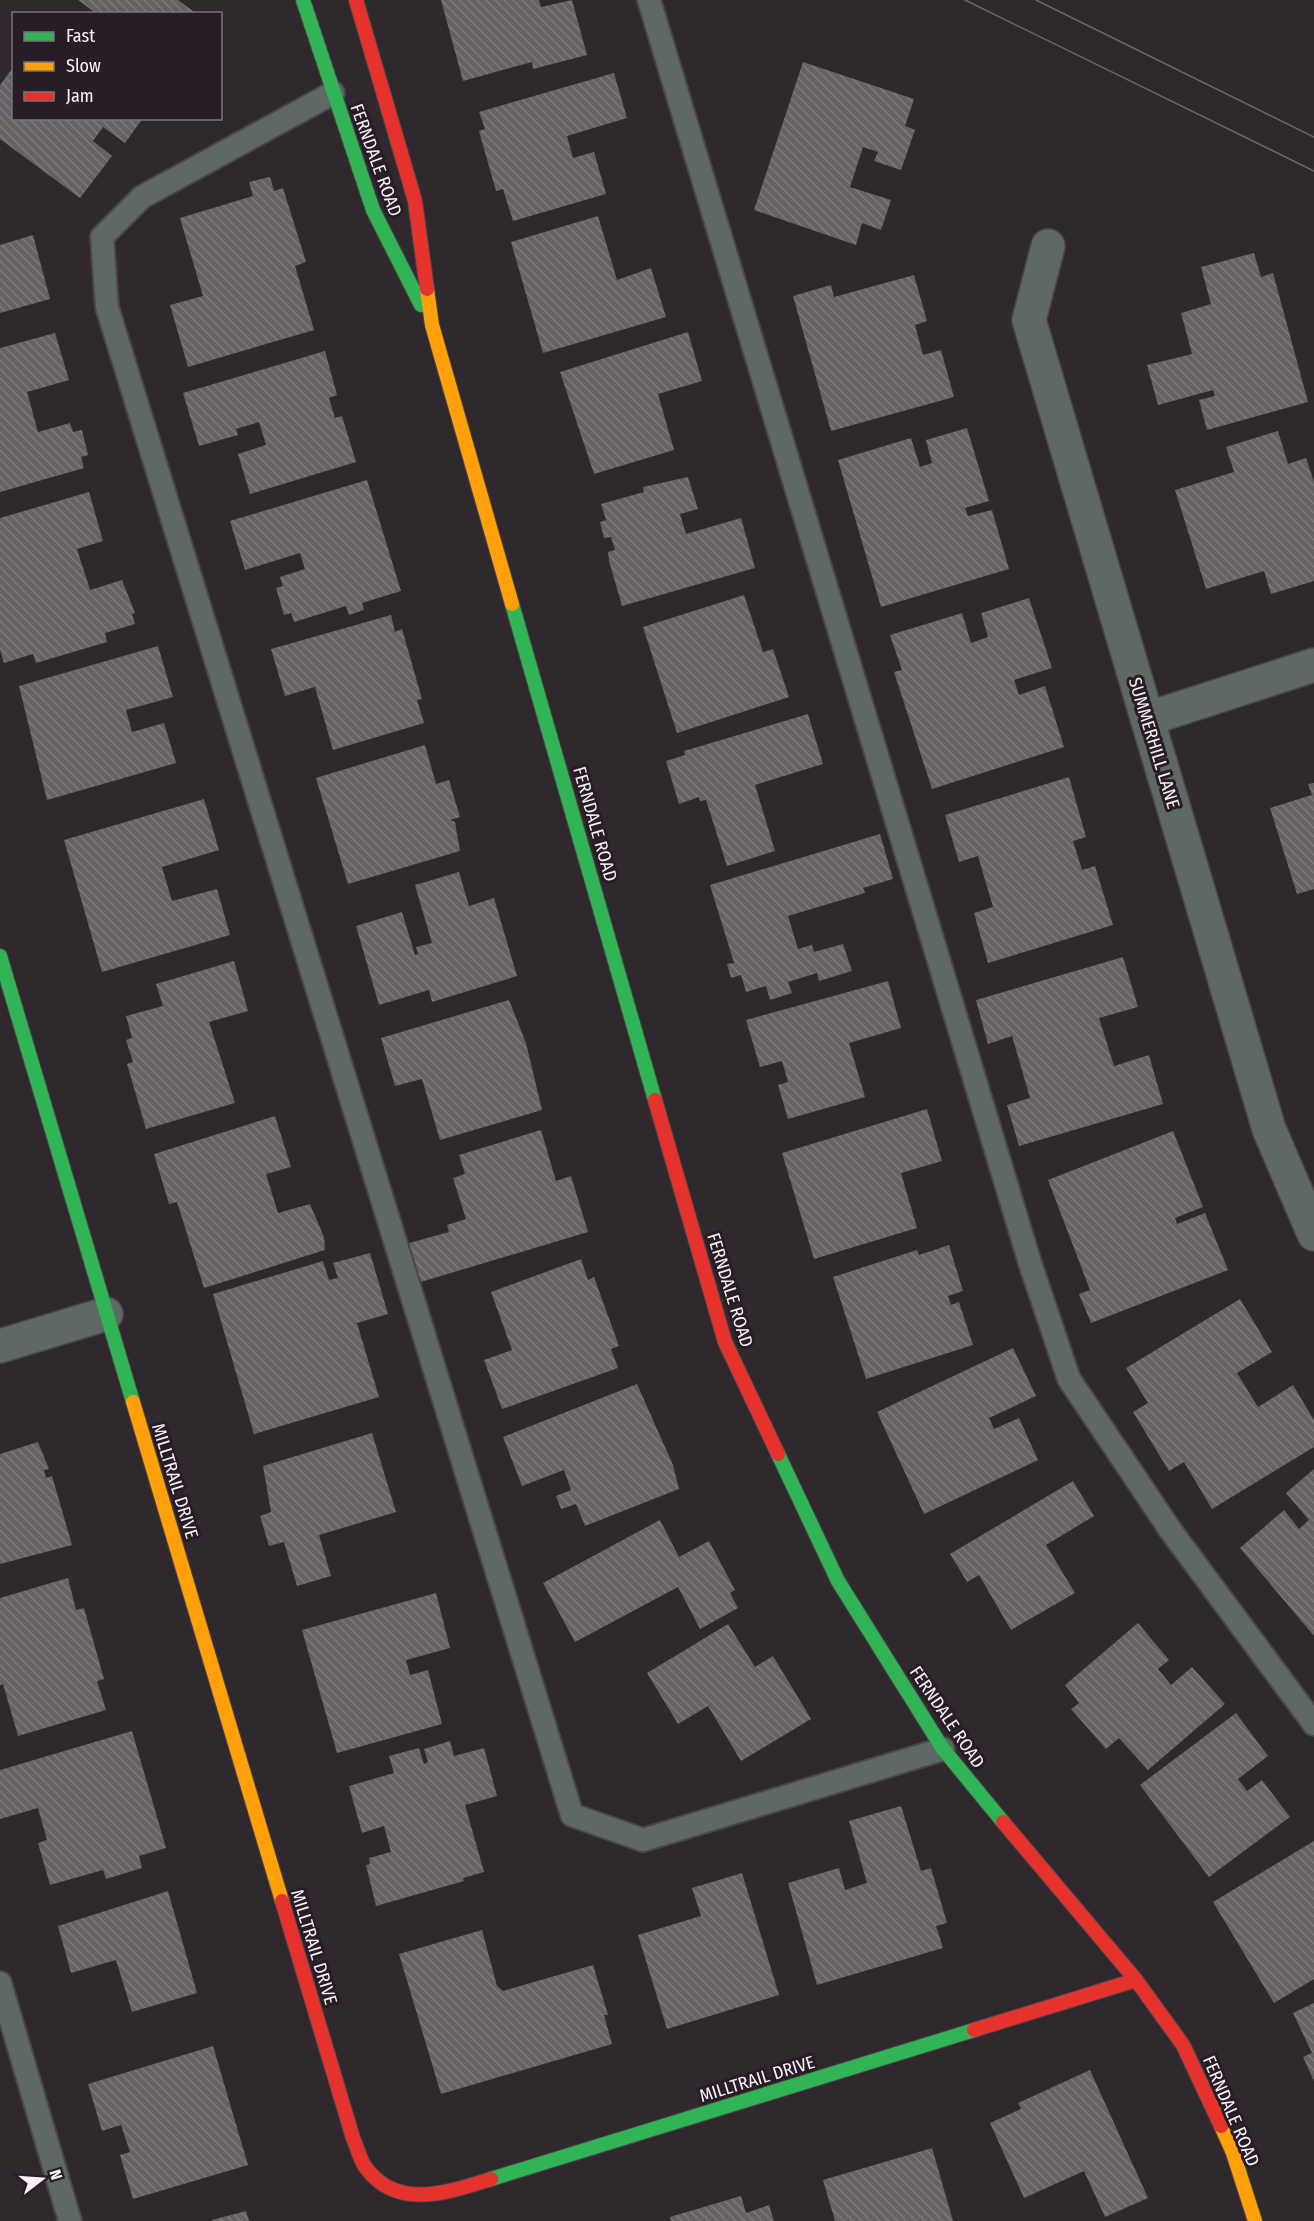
<svg xmlns="http://www.w3.org/2000/svg" width="1314" height="2221" font-family="'Fira Sans Condensed',sans-serif">
	<style>
		.building { fill: url(#building-back-hatch) }
		.lines { fill: none; stroke-linecap: round; stroke-linejoin: round }
		.lane-casing { stroke: #4a4649; stroke-width: 26 }
		.street-casing { stroke: #4a4649; stroke-width: 36 }
		.fast-casing { stroke: #4a4649; stroke-width: 16 }
		.slow-casing { stroke: #4a4649; stroke-width: 16 }
		.jam-casing { stroke: #4a4649; stroke-width: 16 }
		.lane { stroke: #5e6865; stroke-width: 22 }
		.street { stroke: #5e6865; stroke-width: 33 }
		.fast { stroke: #30b455; stroke-width: 14 }
		.slow { stroke: #ff9f0a; stroke-width: 14 }
		.jam { stroke: #e5322d; stroke-width: 14 }
		.tram { stroke: #656869; stroke-width: 1.5 }
		.labels { text-anchor: middle; stroke-width: 6; stroke-linejoin: round; paint-order: stroke }
		.street-label { font-size: 18px; fill: #f8f1f7; stroke: #281d25 }
	</style>
	<defs>
		<pattern id="building-back-hatch" width="6" height="6" patternUnits="userSpaceOnUse" patternTransform="scale(1.5)"><rect width="6" height="6" fill="#666165"/><path d="M-1 5l2 2M0 0l6 6M5-1l2 2" fill="none" stroke="#7d787c"/></pattern>
	</defs>
	<rect width="100%" height="100%" fill="#2f292e"/>
	<!-- building -->
	<g class="building">
		<path d="M 78,0 L 178,0 L 197,14 L 97,14 Z"/>
		<path d="M 441,0 L 539,0 L 541,7 L 572,0 L 587,55 L 533,69 L 532,62 L 463,81 Z"/>
		<path d="M 803,62 L 914,99 L 905,126 L 915,130 L 901,170 L 874,161 L 878,152 L 863,147 L 850,187 L 891,200 L 881,230 L 862,223 L 856,245 L 754,210 Z"/>
		<path d="M 14,66 L 14,118 L 143,118 L 125,143 L 103,127 L 93,141 L 112,156 L 80,198 L 0,139 L 0,85 Z"/>
		<path d="M 614,73 L 627,118 L 567,136 L 573,158 L 594,152 L 606,194 L 513,221 L 503,189 L 496,191 L 479,131 L 485,129 L 479,112 Z"/>
		<path d="M 270,177 L 274,191 L 283,188 L 306,262 L 295,266 L 314,330 L 188,367 L 170,305 L 203,296 L 180,218 L 253,196 L 249,182 Z"/>
		<path d="M 598,216 L 617,280 L 651,268 L 666,317 L 543,353 L 511,242 Z"/>
		<path d="M 33,235 L 50,299 L 0,313 L 0,245 Z"/>
		<path d="M 1254,253 L 1261,277 L 1273,273 L 1308,402 L 1207,430 L 1199,400 L 1215,396 L 1213,390 L 1158,405 L 1147,365 L 1192,354 L 1181,313 L 1211,304 L 1201,267 Z"/>
		<path d="M 914,275 L 927,321 L 915,325 L 923,355 L 941,350 L 954,397 L 831,431 L 793,296 L 831,285 L 834,297 Z"/>
		<path d="M 688,332 L 702,381 L 658,394 L 674,450 L 594,474 L 560,372 Z"/>
		<path d="M 55,333 L 69,380 L 27,392 L 38,432 L 70,423 L 73,432 L 82,430 L 88,455 L 81,457 L 84,468 L 0,492 L 0,348 Z"/>
		<path d="M 325,351 L 337,395 L 329,398 L 335,418 L 342,416 L 356,462 L 250,494 L 238,454 L 266,445 L 259,422 L 236,429 L 238,435 L 199,446 L 183,393 Z"/>
		<path d="M 967,428 L 989,501 L 965,508 L 968,516 L 992,510 L 1009,569 L 881,607 L 838,460 L 911,438 L 920,467 L 932,463 L 926,440 Z"/>
		<path d="M 1278,431 L 1288,464 L 1306,458 L 1314,482 L 1314,581 L 1271,594 L 1264,571 L 1206,589 L 1175,490 L 1234,472 L 1226,447 Z"/>
		<path d="M 688,477 L 698,509 L 680,514 L 686,534 L 741,518 L 755,568 L 622,606 L 609,561 L 608,552 L 615,550 L 611,537 L 604,538 L 600,522 L 606,520 L 601,504 L 644,492 L 643,487 Z"/>
		<path d="M 367,480 L 401,591 L 362,603 L 364,610 L 349,615 L 346,606 L 294,622 L 291,613 L 284,615 L 276,588 L 283,586 L 280,577 L 305,569 L 300,553 L 245,570 L 230,521 Z"/>
		<path d="M 89,492 L 103,541 L 77,549 L 90,590 L 122,580 L 135,613 L 132,614 L 135,624 L 105,633 L 107,642 L 36,663 L 33,654 L 4,663 L 0,650 L 0,518 Z"/>
		<path d="M 744,595 L 763,652 L 773,649 L 789,697 L 677,733 L 643,627 Z"/>
		<path d="M 1029,598 L 1052,668 L 1014,680 L 1019,695 L 1045,686 L 1064,747 L 932,789 L 894,672 L 902,670 L 890,635 L 962,613 L 971,643 L 988,637 L 981,613 Z"/>
		<path d="M 391,615 L 395,632 L 402,629 L 422,699 L 417,700 L 424,723 L 333,750 L 315,687 L 285,696 L 271,649 Z"/>
		<path d="M 158,646 L 173,697 L 126,710 L 132,732 L 164,723 L 176,763 L 47,800 L 19,686 Z"/>
		<path d="M 808,714 L 823,764 L 755,785 L 775,851 L 727,866 L 706,800 L 700,801 L 699,797 L 679,804 L 666,761 L 685,755 L 684,751 Z"/>
		<path d="M 425,745 L 436,784 L 449,780 L 460,817 L 450,820 L 455,822 L 460,851 L 348,884 L 316,778 Z"/>
		<path d="M 1069,777 L 1086,837 L 1073,841 L 1082,870 L 1095,866 L 1113,925 L 988,963 L 974,913 L 993,907 L 978,856 L 959,862 L 945,815 Z"/>
		<path d="M 1314,783 L 1314,889 L 1297,894 L 1270,808 L 1312,795 L 1308,784 Z"/>
		<path d="M 204,799 L 219,850 L 162,867 L 172,901 L 217,889 L 230,935 L 102,972 L 64,840 Z"/>
		<path d="M 880,834 L 893,879 L 863,888 L 865,893 L 788,916 L 798,949 L 812,945 L 814,952 L 843,944 L 852,971 L 819,981 L 817,973 L 788,982 L 792,993 L 770,1000 L 766,986 L 746,992 L 741,975 L 731,978 L 727,964 L 734,963 L 710,885 Z"/>
		<path d="M 459,872 L 469,906 L 494,898 L 517,976 L 432,1002 L 429,990 L 379,1005 L 356,926 L 402,912 L 415,955 L 418,954 L 416,947 L 432,943 L 415,885 Z"/>
		<path d="M 1123,957 L 1138,1007 L 1099,1018 L 1114,1066 L 1149,1055 L 1163,1104 L 1019,1146 L 1007,1105 L 1030,1098 L 1012,1036 L 988,1044 L 976,1000 Z"/>
		<path d="M 234,961 L 248,1011 L 209,1022 L 235,1103 L 146,1129 L 127,1064 L 133,1062 L 126,1040 L 132,1038 L 126,1016 L 163,1006 L 156,984 Z"/>
		<path d="M 888,981 L 901,1028 L 849,1043 L 865,1097 L 788,1119 L 778,1085 L 788,1082 L 782,1061 L 760,1067 L 746,1020 Z"/>
		<path d="M 509,1000 L 526,1043 L 542,1110 L 440,1140 L 422,1079 L 395,1086 L 381,1038 Z"/>
		<path d="M 927,1109 L 942,1161 L 901,1173 L 917,1228 L 814,1259 L 782,1153 Z"/>
		<path d="M 275,1116 L 291,1167 L 266,1174 L 278,1213 L 310,1204 L 324,1237 L 325,1250 L 204,1288 L 177,1202 L 169,1204 L 154,1154 Z"/>
		<path d="M 541,1130 L 556,1181 L 571,1176 L 588,1232 L 414,1284 L 402,1245 L 449,1232 L 447,1225 L 466,1219 L 453,1178 L 465,1174 L 459,1155 Z"/>
		<path d="M 1173,1131 L 1203,1207 L 1175,1218 L 1177,1224 L 1205,1213 L 1228,1270 L 1091,1323 L 1079,1294 L 1090,1290 L 1048,1180 Z"/>
		<path d="M 949,1245 L 963,1291 L 948,1296 L 951,1305 L 959,1302 L 973,1345 L 866,1379 L 833,1277 L 917,1250 L 919,1255 Z"/>
		<path d="M 370,1253 L 388,1314 L 357,1323 L 379,1397 L 254,1434 L 213,1294 L 323,1261 L 329,1280 L 338,1278 L 333,1263 Z"/>
		<path d="M 581,1259 L 588,1280 L 594,1277 L 619,1346 L 611,1349 L 618,1368 L 502,1409 L 484,1360 L 512,1350 L 491,1292 Z"/>
		<path d="M 1240,1299 L 1272,1352 L 1237,1373 L 1258,1407 L 1293,1385 L 1314,1420 L 1314,1447 L 1212,1509 L 1184,1462 L 1169,1471 L 1133,1412 L 1148,1403 L 1126,1368 Z"/>
		<path d="M 1013,1348 L 1036,1396 L 989,1418 L 994,1429 L 1019,1418 L 1038,1460 L 924,1514 L 877,1412 Z"/>
		<path d="M 637,1384 L 673,1465 L 679,1489 L 585,1526 L 576,1504 L 561,1509 L 556,1496 L 571,1490 L 564,1470 L 522,1486 L 503,1437 Z"/>
		<path d="M 372,1433 L 396,1512 L 319,1535 L 331,1576 L 297,1586 L 284,1542 L 269,1546 L 260,1516 L 271,1512 L 263,1466 Z"/>
		<path d="M 38,1442 L 49,1469 L 44,1470 L 46,1478 L 52,1476 L 72,1545 L 0,1564 L 0,1454 Z"/>
		<path d="M 1314,1469 L 1314,1636 L 1240,1548 L 1284,1510 L 1299,1529 L 1309,1520 L 1286,1493 Z"/>
		<path d="M 1073,1481 L 1094,1516 L 1046,1545 L 1075,1593 L 1011,1630 L 979,1575 L 967,1582 L 950,1554 Z"/>
		<path d="M 660,1520 L 679,1557 L 709,1541 L 735,1590 L 730,1593 L 738,1608 L 700,1629 L 678,1587 L 575,1642 L 543,1583 Z"/>
		<path d="M 68,1578 L 76,1610 L 84,1608 L 104,1679 L 97,1681 L 106,1710 L 18,1736 L 3,1684 L 0,1685 L 0,1598 Z"/>
		<path d="M 436,1593 L 450,1648 L 406,1660 L 410,1675 L 428,1670 L 442,1724 L 337,1753 L 302,1630 Z"/>
		<path d="M 1138,1623 L 1169,1660 L 1158,1669 L 1171,1685 L 1192,1667 L 1225,1704 L 1148,1770 L 1119,1738 L 1106,1749 L 1071,1709 L 1079,1703 L 1065,1685 Z"/>
		<path d="M 728,1624 L 755,1667 L 773,1656 L 811,1719 L 741,1761 L 708,1706 L 678,1724 L 647,1673 Z"/>
		<path d="M 1236,1713 L 1268,1756 L 1238,1779 L 1247,1791 L 1262,1780 L 1290,1817 L 1209,1877 L 1140,1785 Z"/>
		<path d="M 132,1731 L 166,1848 L 139,1856 L 142,1868 L 106,1879 L 103,1870 L 50,1885 L 38,1843 L 47,1840 L 38,1808 L 0,1819 L 0,1770 Z"/>
		<path d="M 450,1741 L 454,1756 L 484,1748 L 497,1796 L 465,1805 L 484,1872 L 463,1878 L 464,1881 L 376,1906 L 366,1865 L 370,1864 L 369,1858 L 391,1852 L 384,1826 L 362,1833 L 349,1786 L 394,1773 L 389,1756 L 419,1748 L 424,1764 L 428,1762 L 424,1749 Z"/>
		<path d="M 901,1806 L 921,1871 L 931,1868 L 947,1923 L 936,1926 L 943,1948 L 817,1985 L 788,1883 L 839,1868 L 845,1890 L 867,1883 L 849,1821 Z"/>
		<path d="M 1314,1841 L 1314,1979 L 1274,2003 L 1213,1902 Z"/>
		<path d="M 742,1873 L 779,1995 L 667,2029 L 638,1935 L 701,1916 L 692,1888 Z"/>
		<path d="M 168,1891 L 197,1993 L 132,2012 L 116,1960 L 71,1973 L 58,1926 Z"/>
		<path d="M 482,1930 L 497,1986 L 503,1991 L 593,1965 L 608,2015 L 604,2015 L 612,2044 L 441,2094 L 399,1954 Z"/>
		<path d="M 1314,2003 L 1314,2081 L 1303,2057 L 1312,2053 L 1293,2013 Z"/>
		<path d="M 213,2046 L 248,2165 L 133,2199 L 120,2155 L 130,2152 L 121,2125 L 102,2131 L 88,2084 Z"/>
		<path d="M 1090,2070 L 1148,2198 L 1105,2217 L 1084,2171 L 1024,2198 L 990,2123 L 1021,2109 L 1018,2103 Z"/>
		<path d="M 932,2148 L 953,2221 L 835,2221 L 823,2180 Z"/>
		<path d="M 741,2196 L 746,2213 L 769,2205 L 774,2221 L 671,2221 L 670,2217 Z"/>
		<path d="M 246,2211 L 249,2221 L 213,2221 L 212,2220 Z"/>
	</g>
	<g class="lines">
		<defs>
			<g id="lane">
				<path d="M 649,0 L 1030,1263 L 1069,1379 L 1171,1531 L 1314,1724"/>
				<path d="M 333,93 L 142,197 L 102,237 L 107,307 L 572,1815 L 643,1840 L 943,1749"/>
				<path d="M 0,1983 L 70,2221"/>
			</g>
			<g id="street">
				<path d="M 1048,246 L 1029,320 L 1269,1129 L 1314,1234"/>
				<path d="M 1147,719 L 1314,665"/>
				<path d="M 0,1346 L 106,1314"/>
			</g>
			<g id="fast">
				<path d="M 303,0 L 373,210 L 421,305"/>
				<path d="M 512,604 L 655,1100"/>
				<path d="M 0,956 L 133,1402"/>
				<path d="M 778,1454 L 838,1581 L 943,1749 L 1003,1822"/>
				<path d="M 491,2179 L 974,2030"/>
			</g>
			<g id="slow">
				<path d="M 427,289 L 432,325 L 512,604"/>
				<path d="M 133,1402 L 282,1901"/>
				<path d="M 1221,2126 L 1233,2153 L 1255,2221"/>
			</g>
			<g id="jam">
				<path d="M 356,0 L 415,201 L 427,289"/>
				<path d="M 655,1100 L 725,1342 L 778,1454"/>
				<path d="M 1003,1822 L 1136,1980 L 1183,2045 L 1221,2126"/>
				<path d="M 282,1901 L 353,2138 C 357,2147 360,2160 366,2168 C 398,2211 449,2192 491,2179"/>
				<path d="M 974,2030 L 1136,1980"/>
			</g>
		</defs>
		<!-- lane casing -->
		<use href="#lane" class="lane-casing"/>
		<!-- street casing -->
		<use href="#street" class="street-casing"/>
		<!-- fast casing -->
		<use href="#fast" class="fast-casing"/>
		<!-- slow casing -->
		<use href="#slow" class="slow-casing"/>
		<!-- jam casing -->
		<use href="#jam" class="jam-casing"/>
		<!-- lane -->
		<use href="#lane" class="lane"/>
		<!-- street -->
		<use href="#street" class="street"/>
		<!-- fast -->
		<use href="#fast" class="fast"/>
		<!-- slow -->
		<use href="#slow" class="slow"/>
		<!-- jam -->
		<use href="#jam" class="jam"/>
		<!-- tram -->
		<g class="tram">
			<path d="M 965,0 L 1314,171"/>
			<path d="M 1036,0 L 1314,137"/>
		</g>
	</g>
	<g class="labels">
		<!-- street labels -->
		<g class="street-label">
			<text transform="translate(376 160) rotate(70)" y="6">FERNDALE ROAD</text>
			<text transform="translate(1154 743) rotate(73)" y="6">SUMMERHILL LANE</text>
			<text transform="translate(595 824) rotate(74)" y="6">FERNDALE ROAD</text>
			<text transform="translate(730 1290) rotate(73)" y="6">FERNDALE ROAD</text>
			<text transform="translate(175 1481) rotate(73)" y="6">MILLTRAIL DRIVE</text>
			<text transform="translate(947 1717) rotate(56)" y="6">FERNDALE ROAD</text>
			<text transform="translate(314 1947) rotate(73)" y="6">MILLTRAIL DRIVE</text>
			<text transform="translate(757 2079) rotate(-17)" y="6">MILLTRAIL DRIVE</text>
			<text transform="translate(1231 2111) rotate(67)" y="6">FERNDALE ROAD</text>
		</g>
	</g>
	<!-- legend -->
	<rect x="12" y="12" width="210" height="108" fill="#281d25" stroke="#7b7279" stroke-width="1.5"/>
	<rect x="24" y="32" width="30" height="9" fill="#30b455" stroke="#7b7279" stroke-width="1.5"/>
	<text x="66" y="42" font-size="18" fill="#f8f1f7">Fast</text>
	<rect x="24" y="62" width="30" height="9" fill="#ff9f0a" stroke="#7b7279" stroke-width="1.5"/>
	<text x="66" y="72" font-size="18" fill="#f8f1f7">Slow</text>
	<rect x="24" y="92" width="30" height="9" fill="#e5322d" stroke="#7b7279" stroke-width="1.5"/>
	<text x="66" y="102" font-size="18" fill="#f8f1f7">Jam</text>
	<!-- north arrow -->
	<g transform="translate(42 2179) rotate(73)" stroke="#281d25" stroke-width="4.5" paint-order="stroke">
	<path d="M0-4.5L10 22L0 15L-10 22Z" fill="#f8f1f7"/>
	<text y="-9" font-size="16" font-weight="bold" text-anchor="middle" fill="#f8f1f7">N</text>
	</g>
</svg>
